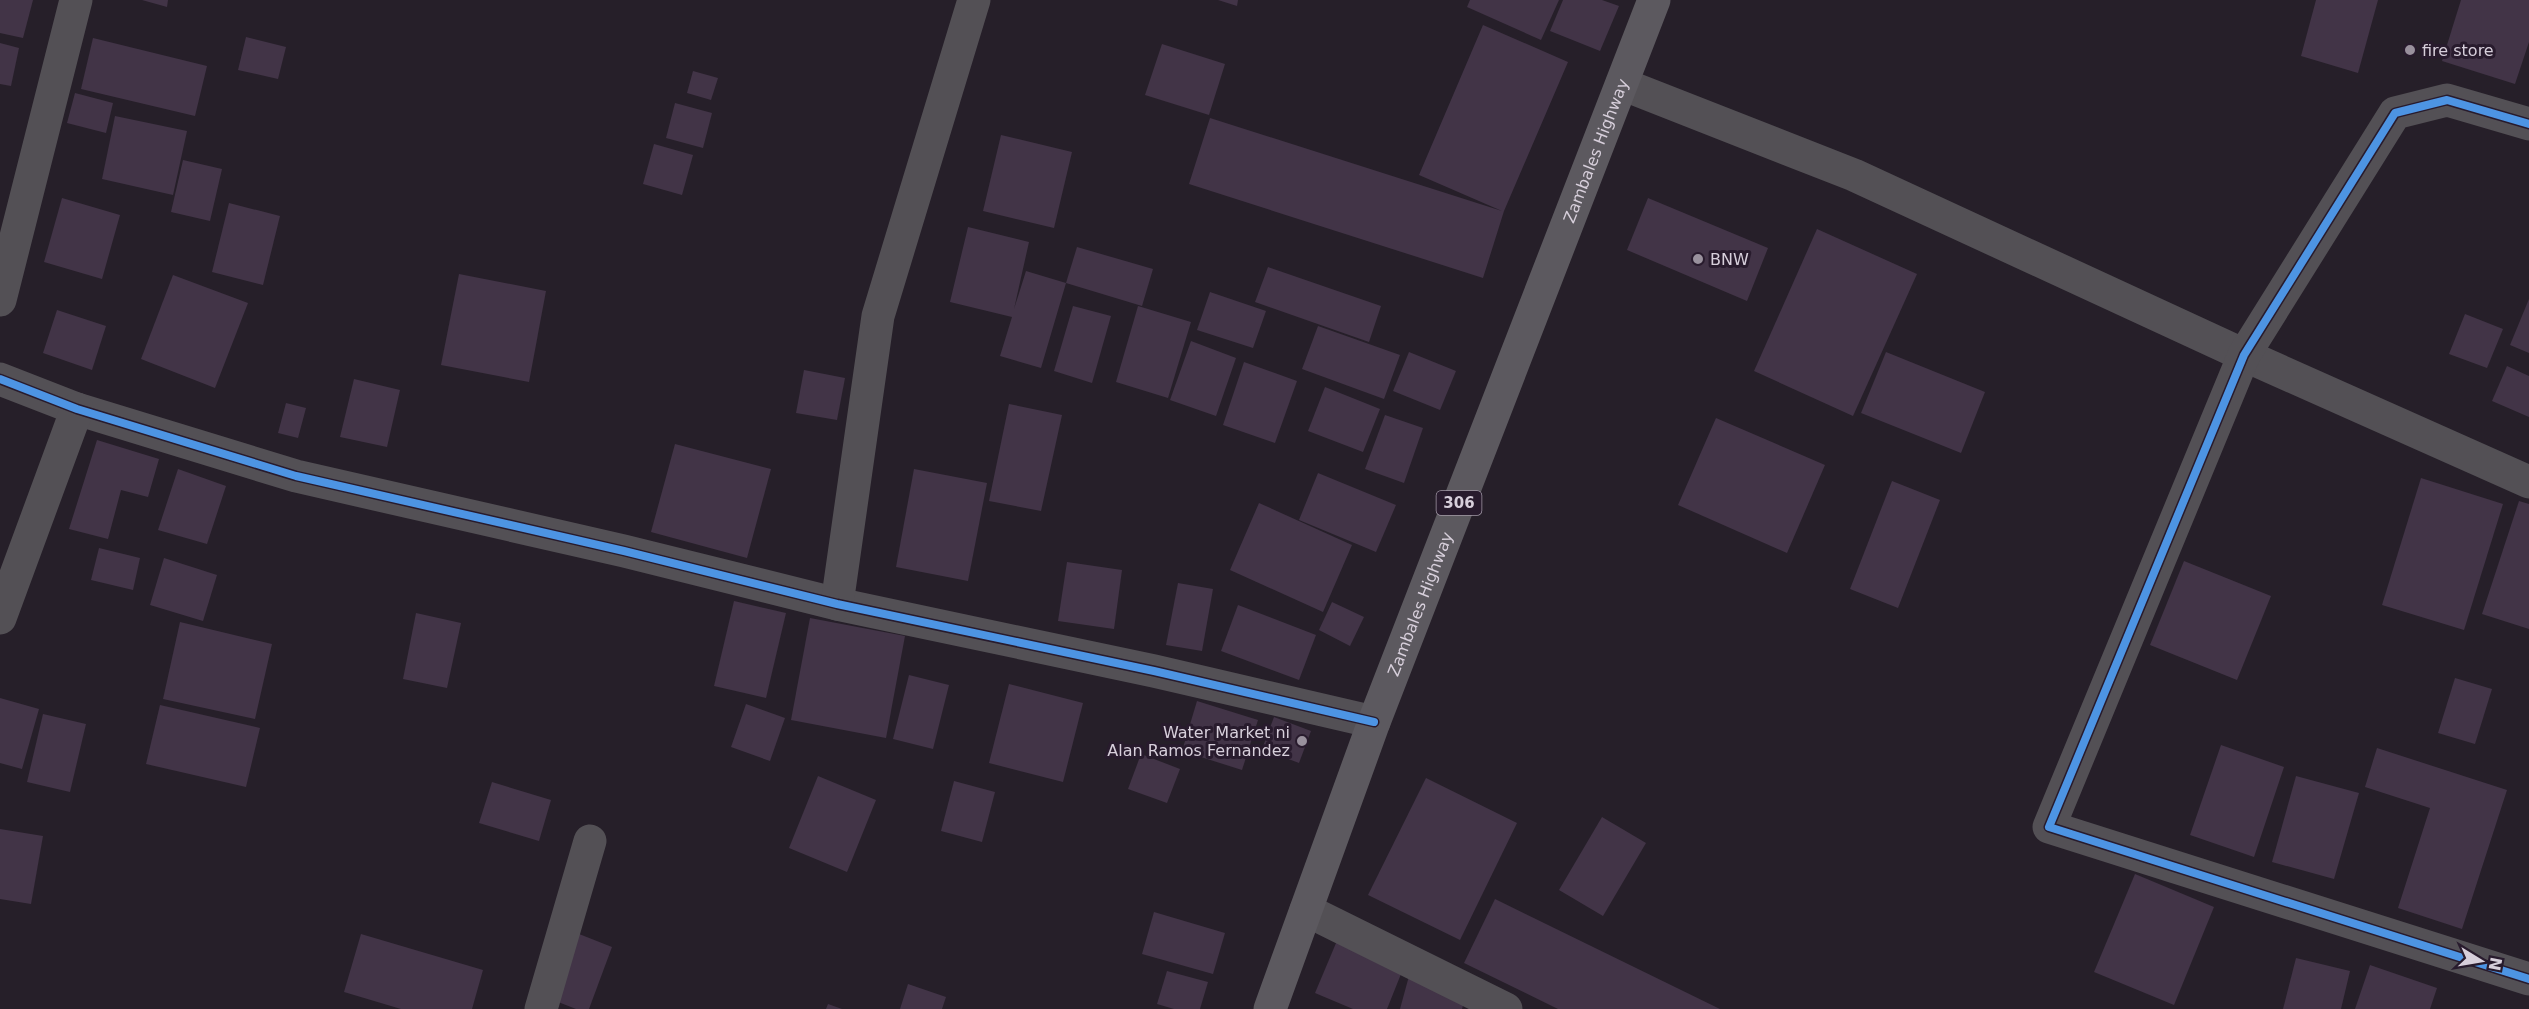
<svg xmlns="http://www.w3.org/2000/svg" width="2529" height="1009" font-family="'DejaVu Sans',sans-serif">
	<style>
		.building { fill: #423447 }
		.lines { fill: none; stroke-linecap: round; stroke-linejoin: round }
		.street { stroke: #535055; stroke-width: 33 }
		.primary { stroke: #5c595f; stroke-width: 33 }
		.cycleway-casing { stroke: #281b2d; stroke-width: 11 }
		.cycleway { stroke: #4d94e3; stroke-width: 8 }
		.poi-dot { fill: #99919d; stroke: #281b2d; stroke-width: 2 }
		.labels { text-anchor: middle; stroke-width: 6; stroke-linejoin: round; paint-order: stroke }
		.shield { fill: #281b2d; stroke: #a299a7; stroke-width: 1.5 }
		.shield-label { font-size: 15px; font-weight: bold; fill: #d7cfdb }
		.poi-label { font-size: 16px; fill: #d7cfdb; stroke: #281b2d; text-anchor: start }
		.street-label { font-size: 16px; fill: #d7cfdb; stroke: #281b2d }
	</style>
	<rect width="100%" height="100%" fill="#261f29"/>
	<!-- building -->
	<g class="building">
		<path d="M 0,0 L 33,0 L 23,38 L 0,33 Z"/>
		<path d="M 142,0 L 168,0 L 167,7 Z"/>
		<path d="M 1218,0 L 1238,0 L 1237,6 Z"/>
		<path d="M 1470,0 L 1559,0 L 1541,40 L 1467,7 Z"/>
		<path d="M 1563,0 L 1602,0 L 1619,6 L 1600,51 L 1550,31 Z"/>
		<path d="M 2316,0 L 2378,0 L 2358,73 L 2301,56 Z"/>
		<path d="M 2461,0 L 2529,0 L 2529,42 L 2515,84 L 2442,61 Z"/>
		<path d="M 1483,25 L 1568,62 L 1504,211 L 1483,278 L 1189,184 L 1210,118 L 1502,211 L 1419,175 Z"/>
		<path d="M 246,37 L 286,47 L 278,79 L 238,70 Z"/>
		<path d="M 93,38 L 207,66 L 195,116 L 81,89 Z"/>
		<path d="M 0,43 L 19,48 L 11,86 L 0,84 Z"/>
		<path d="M 1162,44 L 1225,64 L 1209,115 L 1145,95 Z"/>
		<path d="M 693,71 L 718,78 L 711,100 L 687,93 Z"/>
		<path d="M 75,93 L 113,103 L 106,133 L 67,123 Z"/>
		<path d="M 675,103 L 712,113 L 703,148 L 666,138 Z"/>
		<path d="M 115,116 L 187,131 L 173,195 L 102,179 Z"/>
		<path d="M 1001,135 L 1072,152 L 1054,228 L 983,211 Z"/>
		<path d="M 654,144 L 693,155 L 682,195 L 643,184 Z"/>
		<path d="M 183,160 L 222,169 L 210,221 L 171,212 Z"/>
		<path d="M 62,198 L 120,215 L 102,279 L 44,262 Z"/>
		<path d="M 1648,198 L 1768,248 L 1747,301 L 1627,250 Z"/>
		<path d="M 229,203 L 280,216 L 263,285 L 212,272 Z"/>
		<path d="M 968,227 L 1029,242 L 1014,309 L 1026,271 L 1066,283 L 1041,368 L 1000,356 L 1012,317 L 950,302 Z"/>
		<path d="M 1817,229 L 1917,274 L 1853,416 L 1754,371 Z"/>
		<path d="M 1077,247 L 1153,269 L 1142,306 L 1066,283 Z"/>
		<path d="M 1268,267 L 1381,306 L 1369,342 L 1255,302 Z"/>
		<path d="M 459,274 L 546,291 L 529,382 L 441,365 Z"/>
		<path d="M 173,275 L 248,303 L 215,388 L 141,359 Z"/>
		<path d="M 1210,292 L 1266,311 L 1253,348 L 1197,330 Z"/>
		<path d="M 2529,299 L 2529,353 L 2510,345 Z"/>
		<path d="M 1073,306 L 1111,316 L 1092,383 L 1054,371 Z"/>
		<path d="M 1138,306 L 1191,322 L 1168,398 L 1116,382 Z"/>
		<path d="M 57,310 L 106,326 L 92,370 L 43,353 Z"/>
		<path d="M 2465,314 L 2503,329 L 2487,368 L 2449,354 Z"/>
		<path d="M 1318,326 L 1400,355 L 1384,399 L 1302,369 Z"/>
		<path d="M 1191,341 L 1236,358 L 1216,416 L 1170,400 Z"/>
		<path d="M 1409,352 L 1456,371 L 1440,410 L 1393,391 Z"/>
		<path d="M 1886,352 L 1985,392 L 1961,453 L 1861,413 Z"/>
		<path d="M 1244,362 L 1297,381 L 1275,443 L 1223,425 Z"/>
		<path d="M 2507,366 L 2529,376 L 2529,417 L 2492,401 Z"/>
		<path d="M 804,370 L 845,378 L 837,420 L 796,413 Z"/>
		<path d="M 354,379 L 400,390 L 387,447 L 340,437 Z"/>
		<path d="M 1325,387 L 1380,409 L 1363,452 L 1308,431 Z"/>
		<path d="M 286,403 L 306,408 L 298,438 L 278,433 Z"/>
		<path d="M 1009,404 L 1062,415 L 1041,511 L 989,501 Z"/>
		<path d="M 1385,415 L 1423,428 L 1404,483 L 1365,469 Z"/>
		<path d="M 1716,418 L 1825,465 L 1787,553 L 1678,505 Z"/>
		<path d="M 97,440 L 159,459 L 148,497 L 121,490 L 108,539 L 69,529 Z"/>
		<path d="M 675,444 L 771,469 L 747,558 L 651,532 Z"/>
		<path d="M 178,469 L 226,486 L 207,544 L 158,530 Z"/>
		<path d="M 914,469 L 987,483 L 968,581 L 896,567 Z"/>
		<path d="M 1318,473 L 1396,505 L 1376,552 L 1299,520 Z"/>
		<path d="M 2421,478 L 2503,504 L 2464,630 L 2382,605 Z"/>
		<path d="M 1892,481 L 1940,500 L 1898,608 L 1850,589 Z"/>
		<path d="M 2519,501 L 2529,504 L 2529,629 L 2482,614 Z"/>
		<path d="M 1259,503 L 1352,545 L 1323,612 L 1230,570 Z"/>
		<path d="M 99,548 L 140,558 L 133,590 L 91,580 Z"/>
		<path d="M 164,558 L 217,575 L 203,621 L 150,605 Z"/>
		<path d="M 2184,561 L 2271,596 L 2237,680 L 2150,645 Z"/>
		<path d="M 1067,562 L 1122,570 L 1114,629 L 1058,621 Z"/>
		<path d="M 1178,583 L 1213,589 L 1202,651 L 1166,645 Z"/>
		<path d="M 734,601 L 786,613 L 766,698 L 714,686 Z"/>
		<path d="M 1332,602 L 1364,617 L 1350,646 L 1319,630 Z"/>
		<path d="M 1238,605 L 1316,635 L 1299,680 L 1221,651 Z"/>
		<path d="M 416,613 L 461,623 L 447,688 L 403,679 Z"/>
		<path d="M 810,618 L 905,636 L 886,738 L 791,720 Z"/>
		<path d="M 180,622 L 272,644 L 255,719 L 163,699 Z"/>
		<path d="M 909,675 L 949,685 L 933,749 L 893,739 Z"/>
		<path d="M 2455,678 L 2492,689 L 2475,744 L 2438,733 Z"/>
		<path d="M 1009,684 L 1083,703 L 1063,782 L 989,763 Z"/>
		<path d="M 0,698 L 39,709 L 22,769 L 0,763 Z"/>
		<path d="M 1197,701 L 1258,720 L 1242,770 L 1182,751 Z"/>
		<path d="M 746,704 L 785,718 L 770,761 L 731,747 Z"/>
		<path d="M 160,705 L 260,728 L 246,787 L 146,764 Z"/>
		<path d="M 43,714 L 86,724 L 70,792 L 27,782 Z"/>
		<path d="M 1274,717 L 1311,731 L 1299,763 L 1262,749 Z"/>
		<path d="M 2221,745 L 2284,767 L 2254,857 L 2190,835 Z"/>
		<path d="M 2377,748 L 2507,790 L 2462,929 L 2398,908 L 2430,808 L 2365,787 Z"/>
		<path d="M 1141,754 L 1180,769 L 1167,803 L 1128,789 Z"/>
		<path d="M 818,776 L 876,800 L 847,872 L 789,848 Z"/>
		<path d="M 2296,776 L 2359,793 L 2334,879 L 2272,862 Z"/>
		<path d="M 1426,778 L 1517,823 L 1460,940 L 1368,895 Z"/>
		<path d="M 954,781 L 995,792 L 982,842 L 941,831 Z"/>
		<path d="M 492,782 L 551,800 L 539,841 L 479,823 Z"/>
		<path d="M 1602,817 L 1646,843 L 1603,916 L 1559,890 Z"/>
		<path d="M 0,829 L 43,836 L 31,904 L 0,899 Z"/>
		<path d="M 2135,874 L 2214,907 L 2174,1005 L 2094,972 Z"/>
		<path d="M 1495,899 L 1720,1009 L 1558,1009 L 1464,963 Z"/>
		<path d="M 1154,912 L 1225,933 L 1213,974 L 1142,954 Z"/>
		<path d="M 574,932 L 612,947 L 589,1009 L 576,1009 L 548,998 Z"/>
		<path d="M 361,934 L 483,970 L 472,1009 L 401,1009 L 344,992 Z"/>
		<path d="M 1339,936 L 1405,964 L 1387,1009 L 1353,1009 L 1315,993 Z"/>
		<path d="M 2296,958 L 2350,971 L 2341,1009 L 2283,1009 Z"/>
		<path d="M 2370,965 L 2437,988 L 2430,1009 L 2355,1009 Z"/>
		<path d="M 1167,971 L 1208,982 L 1200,1009 L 1174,1009 L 1157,1004 Z"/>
		<path d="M 1409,976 L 1467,992 L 1462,1009 L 1400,1009 Z"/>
		<path d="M 908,984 L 946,997 L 942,1009 L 900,1009 Z"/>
		<path d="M 828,1004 L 842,1009 L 826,1009 Z"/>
	</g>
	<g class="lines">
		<!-- street -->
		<g class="street">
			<path d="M 1622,84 L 1854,175 L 2244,355 L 2529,482"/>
			<path d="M 2529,124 L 2447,100 L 2395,113 L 2244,355 L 2049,827 L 2529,979"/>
			<path d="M 0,300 L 76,0"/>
			<path d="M 0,379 L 77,409 L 296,476 L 624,551 L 837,604 L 1154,671 L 1374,722"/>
			<path d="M 837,604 L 878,316 L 974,0"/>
			<path d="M 0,618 L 77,409"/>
			<path d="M 1306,910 L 1506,1009"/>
			<path d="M 541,1009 L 590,841"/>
		</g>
		<!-- primary -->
		<path class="primary" id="s1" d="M 1270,1009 L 1374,722 L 1654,0"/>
		<defs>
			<g id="cycleway">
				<path d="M 2529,124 L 2447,100 L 2395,113 L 2244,355 L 2049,827 L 2529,979"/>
				<path d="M 0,379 L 77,409 L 296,476 L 624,551 L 837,604 L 1154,671 L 1374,722"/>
			</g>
		</defs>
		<!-- cycleway casing -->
		<use href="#cycleway" class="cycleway-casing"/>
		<!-- cycleway -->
		<use href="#cycleway" class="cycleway"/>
	</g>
	<!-- markers -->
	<g class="poi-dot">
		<circle cx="2410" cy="50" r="6"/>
		<circle cx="1698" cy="259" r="6"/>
		<circle cx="1302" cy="741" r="6"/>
	</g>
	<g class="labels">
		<!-- shield labels -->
		<rect class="shield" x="1436.5" y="491" width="45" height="24" rx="4.5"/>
		<g class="shield-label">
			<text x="1459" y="508">306</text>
		</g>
		<!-- poi labels -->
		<g class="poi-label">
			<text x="2422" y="56">fire store</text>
			<text x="1710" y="265">BNW</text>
			<text x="1290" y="738" text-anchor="end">Water Market ni<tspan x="1290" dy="18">Alan Ramos Fernandez</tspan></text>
		</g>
		<!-- street labels -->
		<g class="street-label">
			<text dy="6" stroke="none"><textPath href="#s1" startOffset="918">Zambales Highway</textPath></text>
			<text dy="6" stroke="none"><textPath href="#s1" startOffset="432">Zambales Highway</textPath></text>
		</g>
	</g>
	<!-- north arrow -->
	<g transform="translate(2481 961) rotate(101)" stroke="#281b2d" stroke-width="4.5" paint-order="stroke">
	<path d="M0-4.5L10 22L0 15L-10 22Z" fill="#d7cfdb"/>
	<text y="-9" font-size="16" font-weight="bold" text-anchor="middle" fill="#d7cfdb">N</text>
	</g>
</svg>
